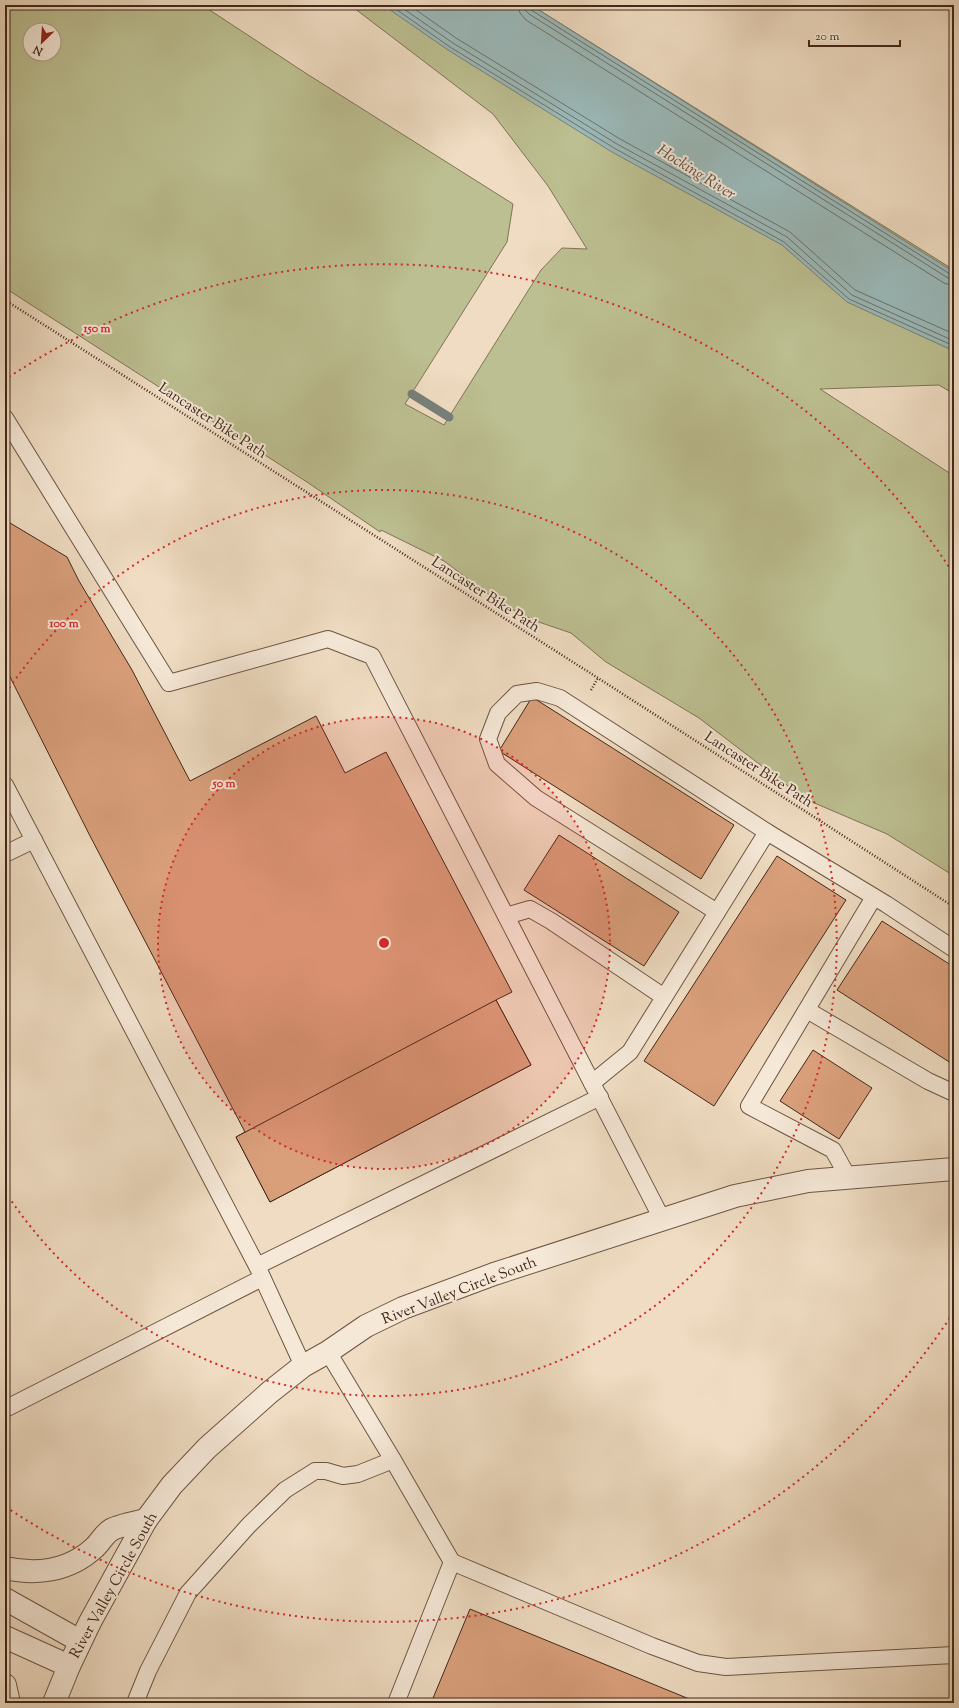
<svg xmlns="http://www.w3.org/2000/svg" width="959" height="1708" font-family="'Sorts Mill Goudy',serif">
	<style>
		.green { fill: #bcbf91; stroke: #7f7455; fill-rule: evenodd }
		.water { fill: #9bbaba; stroke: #77807a }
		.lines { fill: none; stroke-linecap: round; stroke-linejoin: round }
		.shore { stroke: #6e716a; stroke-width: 1 }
		.stream { stroke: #77807a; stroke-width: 9 }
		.building { fill: #d99f7b; stroke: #422819 }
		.lane-casing { stroke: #6d5543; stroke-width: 18 }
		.street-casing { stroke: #6d5543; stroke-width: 24 }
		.path { stroke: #422819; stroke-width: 2.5; stroke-dasharray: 1 2; stroke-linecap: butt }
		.lane { stroke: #f5e8d7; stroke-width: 16 }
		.street { stroke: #f5e8d7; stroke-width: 22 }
		.ring { fill: none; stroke: #d62828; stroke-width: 2; stroke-dasharray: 2 4 }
		.labels { text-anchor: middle; stroke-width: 4; stroke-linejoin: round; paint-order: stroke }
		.street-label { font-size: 15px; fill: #422819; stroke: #f5e8d7 }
		.water-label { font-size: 16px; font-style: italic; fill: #584c41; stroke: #f5e8d7 }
		.centre { fill: #d62828; stroke: #f5e8d7; stroke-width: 2 }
		.ring-label { font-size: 12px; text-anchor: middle; font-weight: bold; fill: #d62828; stroke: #f5e8d7; stroke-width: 4; stroke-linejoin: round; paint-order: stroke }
	</style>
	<rect width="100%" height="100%" fill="#efdcc2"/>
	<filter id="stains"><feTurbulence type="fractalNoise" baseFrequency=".005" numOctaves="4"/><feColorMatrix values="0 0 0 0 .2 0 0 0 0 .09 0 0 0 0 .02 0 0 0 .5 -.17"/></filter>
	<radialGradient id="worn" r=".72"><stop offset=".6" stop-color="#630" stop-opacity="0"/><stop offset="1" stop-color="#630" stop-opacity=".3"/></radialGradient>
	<!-- green -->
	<path class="green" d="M 5,5 L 202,5 L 307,74 L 513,204 L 507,242 L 405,404 L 444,425 L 541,270 L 562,248 L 587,249 L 548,186 L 493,114 L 350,5 L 531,5 L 954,270 L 954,394 L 939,385 L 820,389 L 954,476 L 954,876 L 887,834 L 805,799 L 699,718 L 606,662 L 571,633 L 533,620 L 503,605 L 444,561 L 381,530 L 380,532 L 307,482 L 5,288 ZM 30,30 L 54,30 L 54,54 L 30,54 Z"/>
	<!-- water -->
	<path class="water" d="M 383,5 L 531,5 L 954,272 L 954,351 L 847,302 L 782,245 L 612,152 L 448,50 Z"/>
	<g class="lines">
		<!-- shore -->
		<g class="shore">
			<path d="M 390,5 L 450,47 L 614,148 L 784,242 L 849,299 L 954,346"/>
			<path d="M 398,5 L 453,43 L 617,144 L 787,237 L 852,295 L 954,341"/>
			<path d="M 409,5 L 456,38 L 620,139 L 790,232 L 855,290 L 954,334"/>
			<path d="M 518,5 L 520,13 L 526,20 L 944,283 L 954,286"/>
			<path d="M 524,5 L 525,10 L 529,14 L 948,278 L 954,280"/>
			<path d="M 529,5 L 531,10 L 950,274 L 954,275"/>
		</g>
		<!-- stream -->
		<path class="stream" d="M 412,394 L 449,417"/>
	</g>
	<!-- building -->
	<g class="building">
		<path d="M 5,520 L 67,557 L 79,581 L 132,670 L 190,781 L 316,716 L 345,773 L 386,752 L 512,992 L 496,1000 L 531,1065 L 270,1202 L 236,1137 L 245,1132 L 89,834 L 5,667 Z"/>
		<path d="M 532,697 L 734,825 L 701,879 L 499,751 Z"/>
		<path d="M 559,835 L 679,912 L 644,966 L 524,890 Z"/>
		<path d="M 777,856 L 846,900 L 714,1106 L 644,1061 Z"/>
		<path d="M 882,921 L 954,967 L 954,1065 L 837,990 Z"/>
		<path d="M 496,1000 L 531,1065 L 270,1202 L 236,1137 Z"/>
		<path d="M 813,1050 L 872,1088 L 839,1139 L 780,1101 Z"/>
		<path d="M 470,1609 L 699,1703 L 431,1703 Z"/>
	</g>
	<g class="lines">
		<defs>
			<g id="lane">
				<path d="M 5,418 L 169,683 L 328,639 L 372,656 L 662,1219"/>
				<path d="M 5,785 L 257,1266 L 600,1097"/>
				<path d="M 5,854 L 34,840"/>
				<path d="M 717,912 L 536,798 L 497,764 L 488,739 L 498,713 L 517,694 L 537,691 L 560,698 L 767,832 L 886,904 L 954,949"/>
				<path d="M 506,916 L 530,909 L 551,921 L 664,997"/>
				<path d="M 807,1010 L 928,1081 L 954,1093"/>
				<path d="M 592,1083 L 630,1052 L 767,832"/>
				<path d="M 848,1177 L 833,1150 L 749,1106 L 874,897"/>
				<path d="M 258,1268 L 303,1366"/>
				<path d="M 328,1352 L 393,1460 L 452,1562 L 396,1703"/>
				<path d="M 5,1409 L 262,1278"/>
				<path d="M 452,1562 L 652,1646 L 698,1663 L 726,1667 L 954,1655"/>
				<path d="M 135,1703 L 148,1671 L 188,1593 L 249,1525 L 285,1490 L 315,1471 L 326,1471 L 343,1476 L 358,1474 L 393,1460"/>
			</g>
			<g id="street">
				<path d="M 5,1568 C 37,1575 69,1571 94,1548 C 100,1543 104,1534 111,1530 C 117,1526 138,1522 146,1520"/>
				<path d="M 5,1599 L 80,1641"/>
				<path d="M 5,1637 L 69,1666"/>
				<path d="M 5,1685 L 9,1703"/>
				<path d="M 54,1703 L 69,1666 L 90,1622 L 146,1520 L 172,1485 L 207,1448 L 270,1392 L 303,1366 L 328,1352 L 366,1326 L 403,1308 L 494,1274 L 735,1196 L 808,1181 L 954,1169"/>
			</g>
		</defs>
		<!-- lane casing -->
		<use href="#lane" class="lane-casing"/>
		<!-- street casing -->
		<use href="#street" class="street-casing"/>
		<!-- path -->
		<g class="path">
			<path d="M 5,300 L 598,678 L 954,907"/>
			<path d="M 591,690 L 598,678"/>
		</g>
		<!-- lane -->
		<use href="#lane" class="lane"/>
		<!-- street -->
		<use href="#street" class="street"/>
	</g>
	<!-- distance rings -->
	<circle cx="384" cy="943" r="226" fill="#d62828" fill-opacity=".12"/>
	<g class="ring">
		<circle cx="384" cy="943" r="226"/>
		<path d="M6 693A453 453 0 1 1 6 1193"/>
		<path d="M953 1313A679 679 0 0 1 9 1509M9 377A679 679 0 0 1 953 573"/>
	</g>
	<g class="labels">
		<!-- street labels -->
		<g class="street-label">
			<text transform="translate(213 420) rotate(33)" y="5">Lancaster Bike Path</text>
			<text transform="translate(486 594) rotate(33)" y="5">Lancaster Bike Path</text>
			<text transform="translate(759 769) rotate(33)" y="5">Lancaster Bike Path</text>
			<text transform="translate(459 1290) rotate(-21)" y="5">River Valley Circle South</text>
			<text transform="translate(113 1585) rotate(-61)" y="5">River Valley Circle South</text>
		</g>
		<!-- water labels -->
		<g class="water-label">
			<text transform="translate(697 171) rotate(32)" y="6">Hocking River</text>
		</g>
	</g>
	<circle cx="384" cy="943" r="6" class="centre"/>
	<g class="ring-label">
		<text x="97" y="332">150 m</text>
		<text x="64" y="627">100 m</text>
		<text x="224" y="787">50 m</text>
	</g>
	<!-- margin -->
	<rect width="959" height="1708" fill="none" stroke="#efdcc2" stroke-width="20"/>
	<rect x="6" y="6" width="947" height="1696" fill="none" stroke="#422819" stroke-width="2"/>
	<rect x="10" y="10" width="939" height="1688" fill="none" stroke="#422819"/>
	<!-- north arrow -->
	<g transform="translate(42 42) rotate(205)"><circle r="19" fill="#f5e8d7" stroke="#ad9b8b"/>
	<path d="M0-3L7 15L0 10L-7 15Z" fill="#8f2418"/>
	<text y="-6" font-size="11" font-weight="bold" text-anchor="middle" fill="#422819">N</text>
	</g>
	<!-- scale -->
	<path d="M809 40v6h91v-6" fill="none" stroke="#422819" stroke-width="2"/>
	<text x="815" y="40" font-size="12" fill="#422819" stroke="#f5e8d7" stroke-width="3" paint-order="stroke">20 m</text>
	<rect width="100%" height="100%" filter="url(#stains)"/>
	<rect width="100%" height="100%" fill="url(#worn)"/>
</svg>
